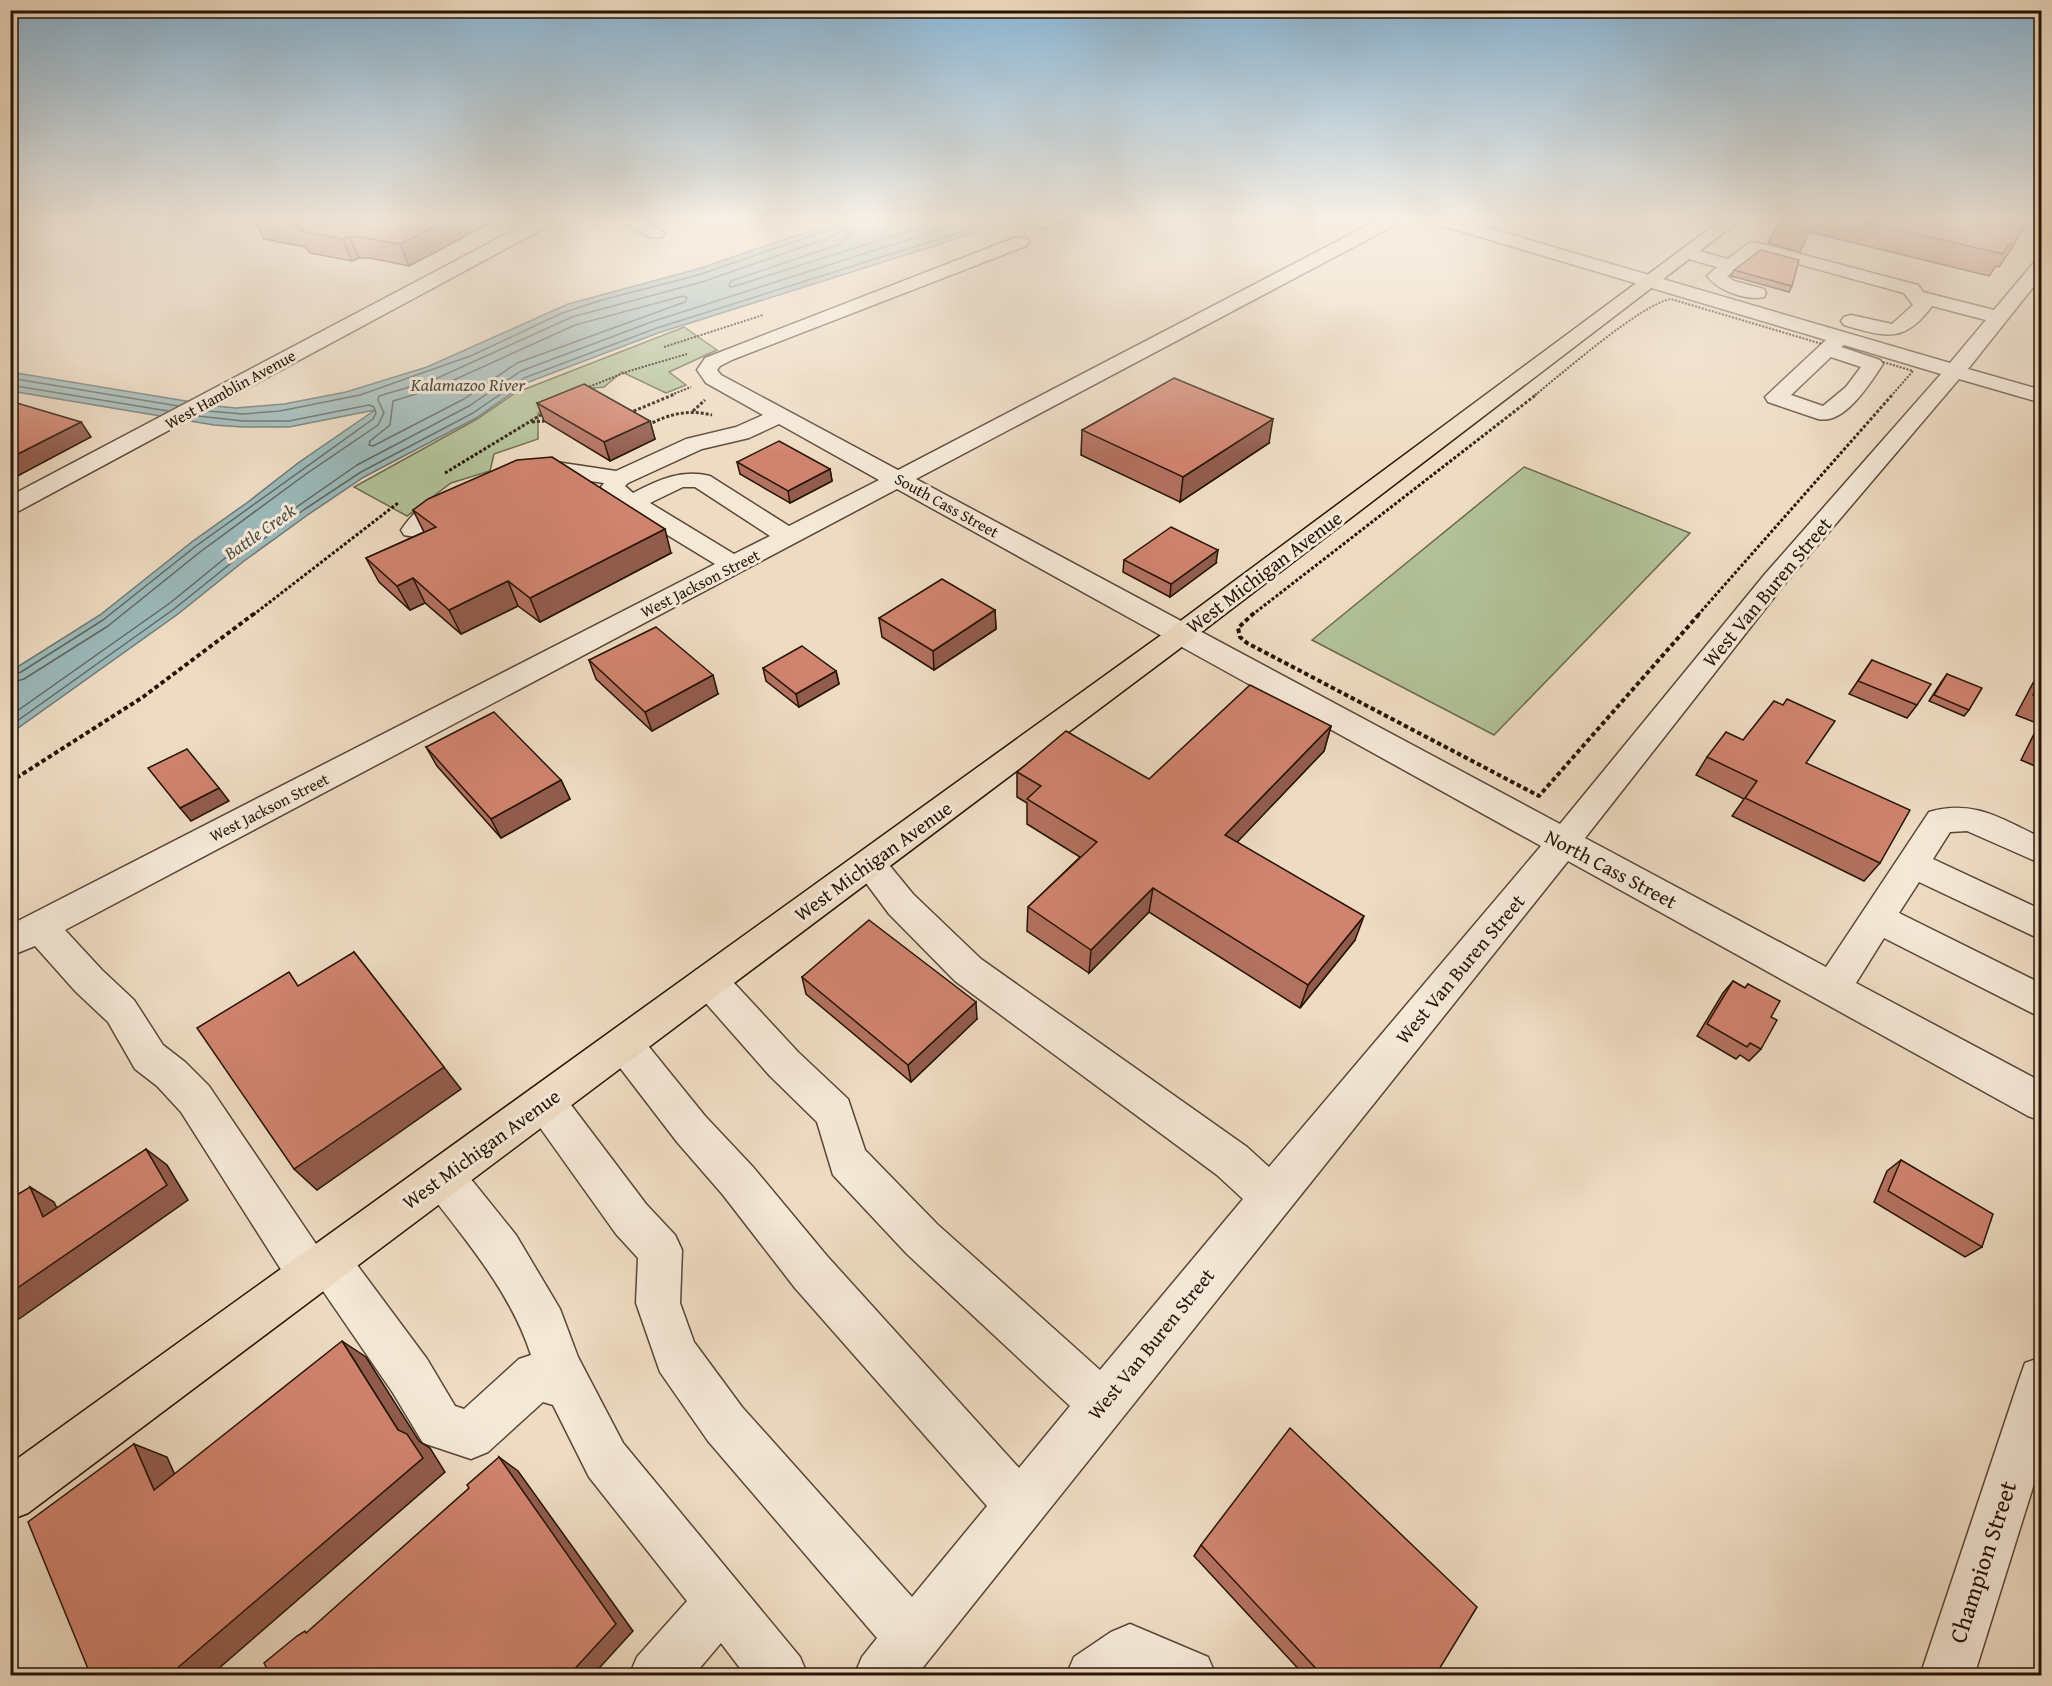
<svg xmlns="http://www.w3.org/2000/svg" width="2052" height="1686" font-family="'Gentium Book Plus',serif">
	<style>
		.green { fill: #b2c198; stroke: #6c6a4e; stroke-width: 1.5 }
		.water { fill: #9bb9ba; stroke: #6d7772; stroke-width: 1.5 }
		.lines { fill: none; stroke-linecap: round; stroke-linejoin: round }
		.shore { stroke: #616660; stroke-width: 1.5 }
		.minor-casing { stroke: #594634; stroke-width: 3 }
		.highway-casing { stroke: #271405; stroke-width: 3 }
		.path-far2 { stroke: #271405; stroke-width: 2; stroke-dasharray: 2 1.5; stroke-linecap: butt }
		.path-far1 { stroke: #271405; stroke-width: 3; stroke-dasharray: 3 2; stroke-linecap: butt }
		.path { stroke: #271405; stroke-width: 4; stroke-dasharray: 4.5 3; stroke-linecap: butt }
		.minor { fill: #f4e8d7; fill-rule: evenodd }
		.highway { fill: #eedbc2; fill-rule: evenodd }
		.wall { fill: #b3715f; stroke: #271405; stroke-width: 1.5 }
		.shaded-wall { fill: #925c4d; stroke: #271405; stroke-width: 1.5 }
		.building { fill: #d0836e; stroke: #271405; stroke-width: 1.5 }
		.labels { text-anchor: middle; stroke-width: 6; stroke-linejoin: round; paint-order: stroke }
		.far-street-label { font-size: 16px; fill: #271405; stroke: #f4e8d7 }
		.far-water-label { font-size: 18px; font-style: italic; fill: #504e44; stroke: #f4e8d7 }
		.street-label { font-size: 20px; fill: #271405; stroke: #f4e8d7 }
		.near-street-label { font-size: 24px; fill: #271405; stroke: #f4e8d7 }
	</style>
	<rect width="100%" height="100%" fill="#eedbc2"/>
	<filter id="stains"><feTurbulence type="fractalNoise" baseFrequency=".00333" numOctaves="4"/><feColorMatrix values="0 0 0 0 .2 0 0 0 0 .09 0 0 0 0 .02 0 0 0 .5 -.17"/></filter>
	<radialGradient id="worn" r=".72"><stop offset=".6" stop-color="#630" stop-opacity="0"/><stop offset="1" stop-color="#630" stop-opacity=".3"/></radialGradient>
	<!-- green -->
	<g class="green">
		<path d="M 684,327 L 717,350 L 669,372 L 686,385 L 666,393 L 622,372 L 604,387 L 584,389 L 538,413 L 538,439 L 494,454 L 490,471 L 451,483 L 407,516 L 354,487 L 477,419 L 515,393 Z"/>
		<path d="M 1524,467 L 1690,533 L 1494,735 L 1312,640 Z"/>
	</g>
	<!-- water -->
	<path class="water" d="M 838,221 L 1004,221 L 950,241 L 658,333 L 526,383 L 476,418 L 364,477 L 309,514 L 244,561 L 178,614 L 11,733 L 11,671 L 100,615 L 193,541 L 248,502 L 298,463 L 375,410 L 289,427 L 243,427 L 214,425 L 11,391 L 10,372 L 216,406 L 236,408 L 284,404 L 346,392 L 427,367 L 568,304 L 698,269 Z"/>
	<g class="lines">
		<!-- shore -->
		<g class="shore">
			<path d="M 853,221 L 850,234 L 840,244 L 731,281 L 729,286 L 732,287 L 940,221"/>
			<path d="M 683,296 L 687,298 L 685,302 L 517,363 L 464,399 L 373,446 L 369,445 L 370,441 L 390,425 L 393,401 L 436,388 L 575,325 Z"/>
			<path d="M 10,378 L 178,406"/>
			<path d="M 10,385 L 168,411"/>
			<path d="M 208,411 L 243,414 L 280,411 L 360,395 L 473,355 L 562,313 L 602,300 L 698,275 L 831,229 L 836,221"/>
			<path d="M 10,676 L 21,672 L 103,620 L 196,546 L 373,419 L 376,413 L 374,407 L 369,405 L 289,421 L 243,421 L 198,416"/>
			<path d="M 10,683 L 24,679 L 108,626 L 200,552 L 306,474 L 378,425 L 384,413 L 378,400 L 379,396 L 433,380 L 572,317 L 702,282 L 834,236 L 842,230 L 844,221"/>
			<path d="M 10,716 L 170,603 L 235,550 L 357,465 L 469,406 L 521,371 L 654,321 L 966,221"/>
			<path d="M 10,726 L 174,609 L 240,556 L 305,509 L 361,472 L 473,413 L 524,378 L 657,328 L 948,236 L 987,221"/>
		</g>
		<defs>
			<g id="minor">
				<path d="M 531,221 L 552,221 L 550,225 L 19,511 L 10,513 L 10,496 Z"/>
				<path d="M 624,221 L 645,221 L 665,233 L 662,237 L 650,237 L 626,225 Z"/>
				<path d="M 1376,221 L 1397,221 L 1395,225 L 916,479 L 1560,824 L 1765,574 L 1941,374 L 1844,345 L 1841,347 L 1880,360 L 1883,364 C 1870,383 1845,425 1818,419 L 1768,402 L 1765,397 L 1826,340 L 1440,225 L 1438,221 L 1464,221 L 1950,363 L 1986,320 L 1932,306 C 1904,344 1885,337 1844,325 L 1841,321 L 1844,317 L 1851,315 L 1892,324 L 1913,305 L 1904,293 L 1758,253 L 1727,276 L 1734,281 L 1764,289 L 1766,293 L 1764,297 C 1746,301 1717,290 1707,276 L 1717,267 L 1682,257 L 1679,253 L 1682,249 L 1688,248 L 1728,259 L 1749,243 L 1755,242 L 1918,285 L 1923,292 L 1994,310 L 2036,260 L 2042,259 L 2042,276 L 1968,369 L 2042,390 L 2042,403 L 1959,379 L 1783,586 L 1585,838 L 1826,967 L 1929,812 C 1974,799 2001,819 2042,838 L 2042,864 L 1967,831 L 1950,832 L 1933,859 L 2042,910 L 2042,940 L 1919,882 L 1899,913 L 2042,984 L 2042,1018 L 1884,938 L 1856,983 L 2042,1082 L 2042,1121 L 2028,1116 L 1568,861 L 916,1676 L 854,1676 L 862,1657 L 877,1638 L 708,1441 L 660,1372 L 636,1303 L 638,1258 L 616,1234 L 531,1115 L 525,1102 L 531,1089 L 545,1084 L 559,1089 L 646,1204 L 675,1235 L 682,1250 L 680,1303 L 694,1342 L 742,1407 L 912,1597 L 987,1506 L 795,1288 L 723,1195 L 677,1142 L 611,1056 L 605,1044 L 611,1032 L 624,1027 L 637,1032 L 705,1116 L 753,1167 L 827,1256 L 1019,1468 L 1070,1406 L 907,1254 L 833,1175 L 817,1122 L 770,1076 L 696,992 L 691,981 L 696,970 L 709,966 L 722,970 L 798,1052 L 848,1099 L 865,1150 L 937,1224 L 1100,1370 L 1243,1199 L 1217,1175 L 955,981 L 889,914 L 852,864 L 857,855 L 869,851 L 881,855 L 913,894 L 981,959 L 1247,1147 L 1269,1167 L 1541,846 L 897,489 L 65,930 L 102,970 L 134,1000 L 163,1045 L 185,1062 L 209,1086 L 316,1244 L 328,1239 L 343,1246 L 427,1359 L 455,1406 L 464,1409 L 519,1359 L 531,1355 C 511,1293 467,1242 428,1191 L 422,1177 L 428,1163 L 443,1157 L 458,1163 L 516,1235 L 560,1309 L 578,1357 L 623,1443 L 800,1657 L 808,1676 L 746,1676 L 721,1643 L 693,1676 L 629,1676 L 637,1657 L 687,1601 L 589,1477 L 553,1405 L 543,1402 L 488,1452 L 471,1459 L 423,1443 L 393,1393 L 323,1291 L 310,1296 L 294,1290 L 181,1112 L 157,1086 L 135,1069 L 108,1022 L 76,992 L 35,946 L 10,956 L 10,925 L 715,564 L 613,502 L 601,487 L 604,483 L 556,476 L 528,479 L 520,477 L 516,472 L 520,467 L 556,462 L 616,471 L 686,439 L 736,427 L 763,415 L 706,383 L 697,370 L 705,358 L 1014,238 L 1026,238 L 1029,242 L 1026,246 L 734,359 L 720,366 L 717,370 L 721,375 L 898,470 ZM 1831,357 L 1861,367 L 1846,387 L 1823,406 L 1791,395 ZM 779,424 L 879,480 L 789,526 L 710,476 C 681,469 658,480 633,493 L 625,486 L 628,483 L 702,449 L 749,438 ZM 683,487 L 695,487 L 770,536 L 734,554 L 650,503 Z"/>
				<path d="M 454,490 L 463,492 L 466,497 C 461,504 453,505 446,510 C 431,522 426,541 404,535 L 401,530 C 413,512 432,495 454,490 Z"/>
				<path d="M 2042,1357 L 2042,1458 L 1974,1676 L 1920,1676 L 2019,1380 L 2025,1363 Z"/>
				<path d="M 1130,1624 L 1208,1657 L 1216,1676 L 1066,1676 L 1074,1657 L 1111,1632 Z"/>
			</g>
			<path id="highway" d="M 1720,221 L 1739,221 L 1191,640 L 28,1513 L 10,1520 L 10,1464 L 1171,628 Z"/>
		</defs>
		<!-- minor casing -->
		<use href="#minor" class="minor-casing"/>
		<!-- highway casing -->
		<use href="#highway" class="highway-casing"/>
		<!-- path-far2 -->
		<g class="path-far2">
			<path d="M 1039,230 L 1070,221"/>
			<path d="M 664,347 L 763,315"/>
			<path d="M 586,388 L 629,371 L 687,354"/>
			<path d="M 671,395 L 691,387"/>
			<path d="M 1535,395 C 1563,373 1641,304 1671,299 L 1913,371 L 1892,395"/>
		</g>
		<!-- path-far1 -->
		<g class="path-far1">
			<path d="M 693,411 L 705,400"/>
			<path d="M 629,413 L 675,394"/>
			<path d="M 532,422 L 544,421"/>
			<path d="M 648,425 C 669,414 688,409 712,415"/>
			<path d="M 445,473 L 544,413"/>
			<path d="M 253,615 L 398,503"/>
			<path d="M 1252,615 L 1537,394"/>
			<path d="M 1698,615 L 1893,394"/>
		</g>
		<!-- path -->
		<g class="path">
			<path d="M 1254,613 L 1238,628 L 1240,637 L 1247,643 L 1539,796 L 1700,613"/>
			<path d="M 10,782 L 143,697 L 255,613"/>
		</g>
		<!-- minor -->
		<use href="#minor" class="minor"/>
		<!-- highway -->
		<use href="#highway" class="highway"/>
	</g>
	<!-- wall -->
	<g class="wall">
		<path d="M 255,221 L 494,221 L 409,266 L 370,258 L 359,258 L 352,261 L 310,253 L 308,250 L 306,249 L 305,247 L 264,239 Z"/>
		<path d="M 1779,221 L 2023,221 L 2015,243 L 1999,267 L 1996,266 L 1989,276 L 1809,232 L 1800,252 L 1768,243 Z"/>
		<path d="M 1734,270 L 1792,286 L 1789,292 L 1731,276 Z"/>
		<path d="M 537,403 L 650,421 L 655,439 L 610,461 L 544,421 Z"/>
		<path d="M 1082,430 L 1269,443 L 1180,502 L 1081,455 Z"/>
		<path d="M 737,462 L 830,469 L 832,481 L 790,503 L 740,474 Z"/>
		<path d="M 413,510 L 671,553 L 540,622 L 518,606 L 461,634 L 425,603 L 410,610 L 379,582 L 366,558 L 424,532 Z"/>
		<path d="M 1124,560 L 1216,563 L 1170,597 L 1123,572 Z"/>
		<path d="M 995,610 L 996,629 L 934,670 L 882,637 L 879,618 Z"/>
		<path d="M 589,660 L 718,694 L 652,731 L 596,679 Z"/>
		<path d="M 1872,660 L 1917,705 L 1907,718 L 1849,694 Z"/>
		<path d="M 763,668 L 836,671 L 839,684 L 799,707 L 766,681 Z"/>
		<path d="M 2042,673 L 2042,769 L 2021,760 L 2039,724 L 2016,715 L 2033,683 Z"/>
		<path d="M 1947,674 L 1969,710 L 1964,716 L 1929,701 L 1942,681 Z"/>
		<path d="M 1331,726 L 1324,751 L 1237,842 L 1355,940 L 1300,1008 L 1149,912 L 1089,973 L 1027,931 L 1028,907 L 1080,857 L 1027,824 L 1027,803 L 1017,797 L 1017,772 L 1149,779 Z"/>
		<path d="M 1743,740 L 1806,763 L 1880,863 L 1864,881 L 1732,816 L 1744,799 L 1696,775 L 1707,757 Z"/>
		<path d="M 426,747 L 561,780 L 570,799 L 501,838 L 437,766 Z"/>
		<path d="M 802,977 L 977,1019 L 911,1082 L 806,994 Z"/>
		<path d="M 1733,981 L 1745,988 L 1748,984 L 1771,1017 L 1761,1049 L 1749,1061 L 1740,1055 L 1736,1059 L 1697,1036 L 1723,993 Z"/>
		<path d="M 1901,1160 L 1982,1247 L 1965,1257 L 1874,1202 L 1887,1171 Z"/>
		<path d="M 1201,1545 L 1435,1676 L 1305,1676 L 1194,1556 Z"/>
	</g>
	<!-- shaded-wall -->
	<g class="shaded-wall">
		<path d="M 446,221 L 494,221 L 409,266 L 400,244 Z"/>
		<path d="M 349,236 L 359,258 L 352,261 L 343,239 Z"/>
		<path d="M 1273,419 L 1269,443 L 1180,502 L 1183,477 Z"/>
		<path d="M 650,421 L 655,439 L 610,461 L 604,442 Z"/>
		<path d="M 81,422 L 91,437 L 10,480 L 10,458 Z"/>
		<path d="M 830,469 L 832,481 L 790,503 L 788,491 Z"/>
		<path d="M 665,529 L 671,553 L 540,622 L 530,598 Z"/>
		<path d="M 1218,550 L 1216,563 L 1170,597 L 1171,584 Z"/>
		<path d="M 413,578 L 425,603 L 410,610 L 397,586 Z"/>
		<path d="M 508,581 L 518,606 L 461,634 L 449,610 Z"/>
		<path d="M 995,610 L 996,629 L 934,670 L 933,651 Z"/>
		<path d="M 836,671 L 839,684 L 799,707 L 796,694 Z"/>
		<path d="M 713,675 L 718,694 L 652,731 L 645,712 Z"/>
		<path d="M 1331,726 L 1324,751 L 1220,860 L 1225,835 Z"/>
		<path d="M 561,780 L 570,799 L 501,838 L 491,819 Z"/>
		<path d="M 219,788 L 229,801 L 191,821 L 180,808 Z"/>
		<path d="M 1153,888 L 1149,912 L 1089,973 L 1091,950 Z"/>
		<path d="M 1364,916 L 1355,940 L 1300,1008 L 1308,985 Z"/>
		<path d="M 354,952 L 461,1089 L 317,1190 L 294,1169 Z"/>
		<path d="M 976,1002 L 977,1019 L 911,1082 L 908,1065 Z"/>
		<path d="M 146,1149 L 167,1165 L 188,1200 L 19,1319 L 10,1315 L 10,1293 Z"/>
		<path d="M 30,1187 L 54,1202 L 68,1232 L 43,1217 Z"/>
		<path d="M 342,1341 L 366,1357 L 419,1441 L 430,1448 L 445,1472 L 210,1676 L 168,1676 L 398,1430 Z"/>
		<path d="M 134,1444 L 167,1457 L 187,1502 L 154,1490 Z"/>
		<path d="M 499,1457 L 518,1471 L 633,1631 L 592,1676 L 568,1676 Z"/>
	</g>
	<!-- building -->
	<g class="building">
		<path d="M 269,221 L 446,221 L 400,244 L 361,237 L 349,236 L 343,239 L 300,231 L 304,229 L 296,228 L 299,226 Z"/>
		<path d="M 1779,221 L 1813,221 L 1811,230 L 1778,222 Z"/>
		<path d="M 1861,221 L 2023,221 L 2028,222 L 2013,245 L 2009,244 L 2003,254 Z"/>
		<path d="M 1761,250 L 1799,260 L 1792,286 L 1734,270 Z"/>
		<path d="M 1174,378 L 1273,419 L 1183,477 L 1082,430 Z"/>
		<path d="M 584,384 L 650,421 L 604,442 L 537,403 Z"/>
		<path d="M 10,401 L 81,422 L 10,458 Z"/>
		<path d="M 779,441 L 830,469 L 788,491 L 737,462 Z"/>
		<path d="M 552,457 L 665,529 L 530,598 L 508,581 L 449,610 L 413,578 L 397,586 L 366,558 L 436,527 L 413,510 L 428,499 L 517,460 Z"/>
		<path d="M 1171,527 L 1218,550 L 1171,584 L 1124,560 Z"/>
		<path d="M 942,579 L 995,610 L 933,651 L 879,618 Z"/>
		<path d="M 656,627 L 713,675 L 645,712 L 589,660 Z"/>
		<path d="M 802,646 L 836,671 L 796,694 L 763,668 Z"/>
		<path d="M 1872,660 L 1931,684 L 1917,705 L 1858,681 Z"/>
		<path d="M 1947,674 L 1982,688 L 1969,710 L 1934,695 Z"/>
		<path d="M 2042,679 L 2042,699 L 2033,695 Z"/>
		<path d="M 1250,685 L 1331,726 L 1225,835 L 1364,916 L 1308,985 L 1153,888 L 1091,950 L 1028,907 L 1097,842 L 1027,799 L 1041,786 L 1017,772 L 1066,731 L 1149,779 Z"/>
		<path d="M 1787,699 L 1835,721 L 1806,763 L 1910,810 L 1880,863 L 1745,798 L 1757,781 L 1707,757 L 1726,732 L 1743,740 L 1774,701 L 1783,705 Z"/>
		<path d="M 494,712 L 561,780 L 491,819 L 426,747 Z"/>
		<path d="M 187,749 L 219,788 L 180,808 L 148,768 Z"/>
		<path d="M 869,920 L 976,1002 L 908,1065 L 802,977 Z"/>
		<path d="M 354,952 L 444,1067 L 294,1169 L 197,1028 L 289,972 L 298,986 Z"/>
		<path d="M 1733,981 L 1745,988 L 1748,984 L 1780,1001 L 1771,1017 L 1777,1020 L 1761,1049 L 1750,1043 L 1747,1047 L 1707,1024 Z"/>
		<path d="M 146,1149 L 167,1185 L 10,1293 L 10,1199 L 30,1187 L 43,1217 Z"/>
		<path d="M 1901,1160 L 1993,1214 L 1982,1247 L 1888,1191 Z"/>
		<path d="M 342,1341 L 398,1430 L 407,1434 L 423,1458 L 168,1676 L 91,1676 L 28,1522 L 134,1444 L 154,1490 Z"/>
		<path d="M 1290,1428 L 1477,1607 L 1435,1676 L 1323,1676 L 1201,1545 Z"/>
		<path d="M 499,1457 L 616,1624 L 568,1676 L 271,1676 L 264,1663 L 297,1636 L 305,1631 L 306,1633 L 469,1488 L 467,1485 Z"/>
	</g>
	<!-- sky -->
	<linearGradient id="sky" x2="0" y2="1"><stop stop-color="#89b6d6"/><stop offset="0.48" stop-color="#f7efe4"/><stop offset="1" stop-color="#f7efe4" stop-opacity="0"/></linearGradient>
	<rect width="2052" height="457" fill="url(#sky)"/>
	<g class="labels">
		<!-- far-street labels -->
		<g class="far-street-label">
			<text transform="translate(230 389) rotate(-29)" y="6">West Hamblin Avenue</text>
			<text transform="translate(947 505) rotate(29)" y="6">South Cass Street</text>
			<text transform="translate(700 583) rotate(-27)" y="6">West Jackson Street</text>
			<text transform="translate(269 807) rotate(-27)" y="6">West Jackson Street</text>
		</g>
		<!-- far-water labels -->
		<g class="far-water-label">
			<text x="468" y="391">Kalamazoo River</text>
			<text transform="translate(260 532) rotate(-35)" y="6">Battle Creek</text>
		</g>
		<!-- street labels -->
		<g class="street-label">
			<text transform="translate(1264 572) rotate(-37)" y="7">West Michigan Avenue</text>
			<text transform="translate(1767 592) rotate(-50)" y="7">West Van Buren Street</text>
			<text transform="translate(873 861) rotate(-36)" y="7">West Michigan Avenue</text>
			<text transform="translate(1611 869) rotate(28)" y="7">North Cass Street</text>
			<text transform="translate(1460 969) rotate(-50)" y="7">West Van Buren Street</text>
			<text transform="translate(481 1149) rotate(-36)" y="7">West Michigan Avenue</text>
			<text transform="translate(1151 1344) rotate(-51)" y="7">West Van Buren Street</text>
		</g>
		<!-- near-street labels -->
		<g class="near-street-label">
			<text transform="translate(1983 1562) rotate(-72)" y="8">Champion Street</text>
		</g>
	</g>
	<!-- margin -->
	<rect width="2052" height="1686" fill="none" stroke="#eedbc2" stroke-width="36"/>
	<rect x="12" y="12" width="2028" height="1662" fill="none" stroke="#271405" stroke-width="3"/>
	<rect x="18" y="18" width="2016" height="1650" fill="none" stroke="#271405" stroke-width="1.5"/>
	<rect width="100%" height="100%" filter="url(#stains)"/>
	<rect width="100%" height="100%" fill="url(#worn)"/>
</svg>
